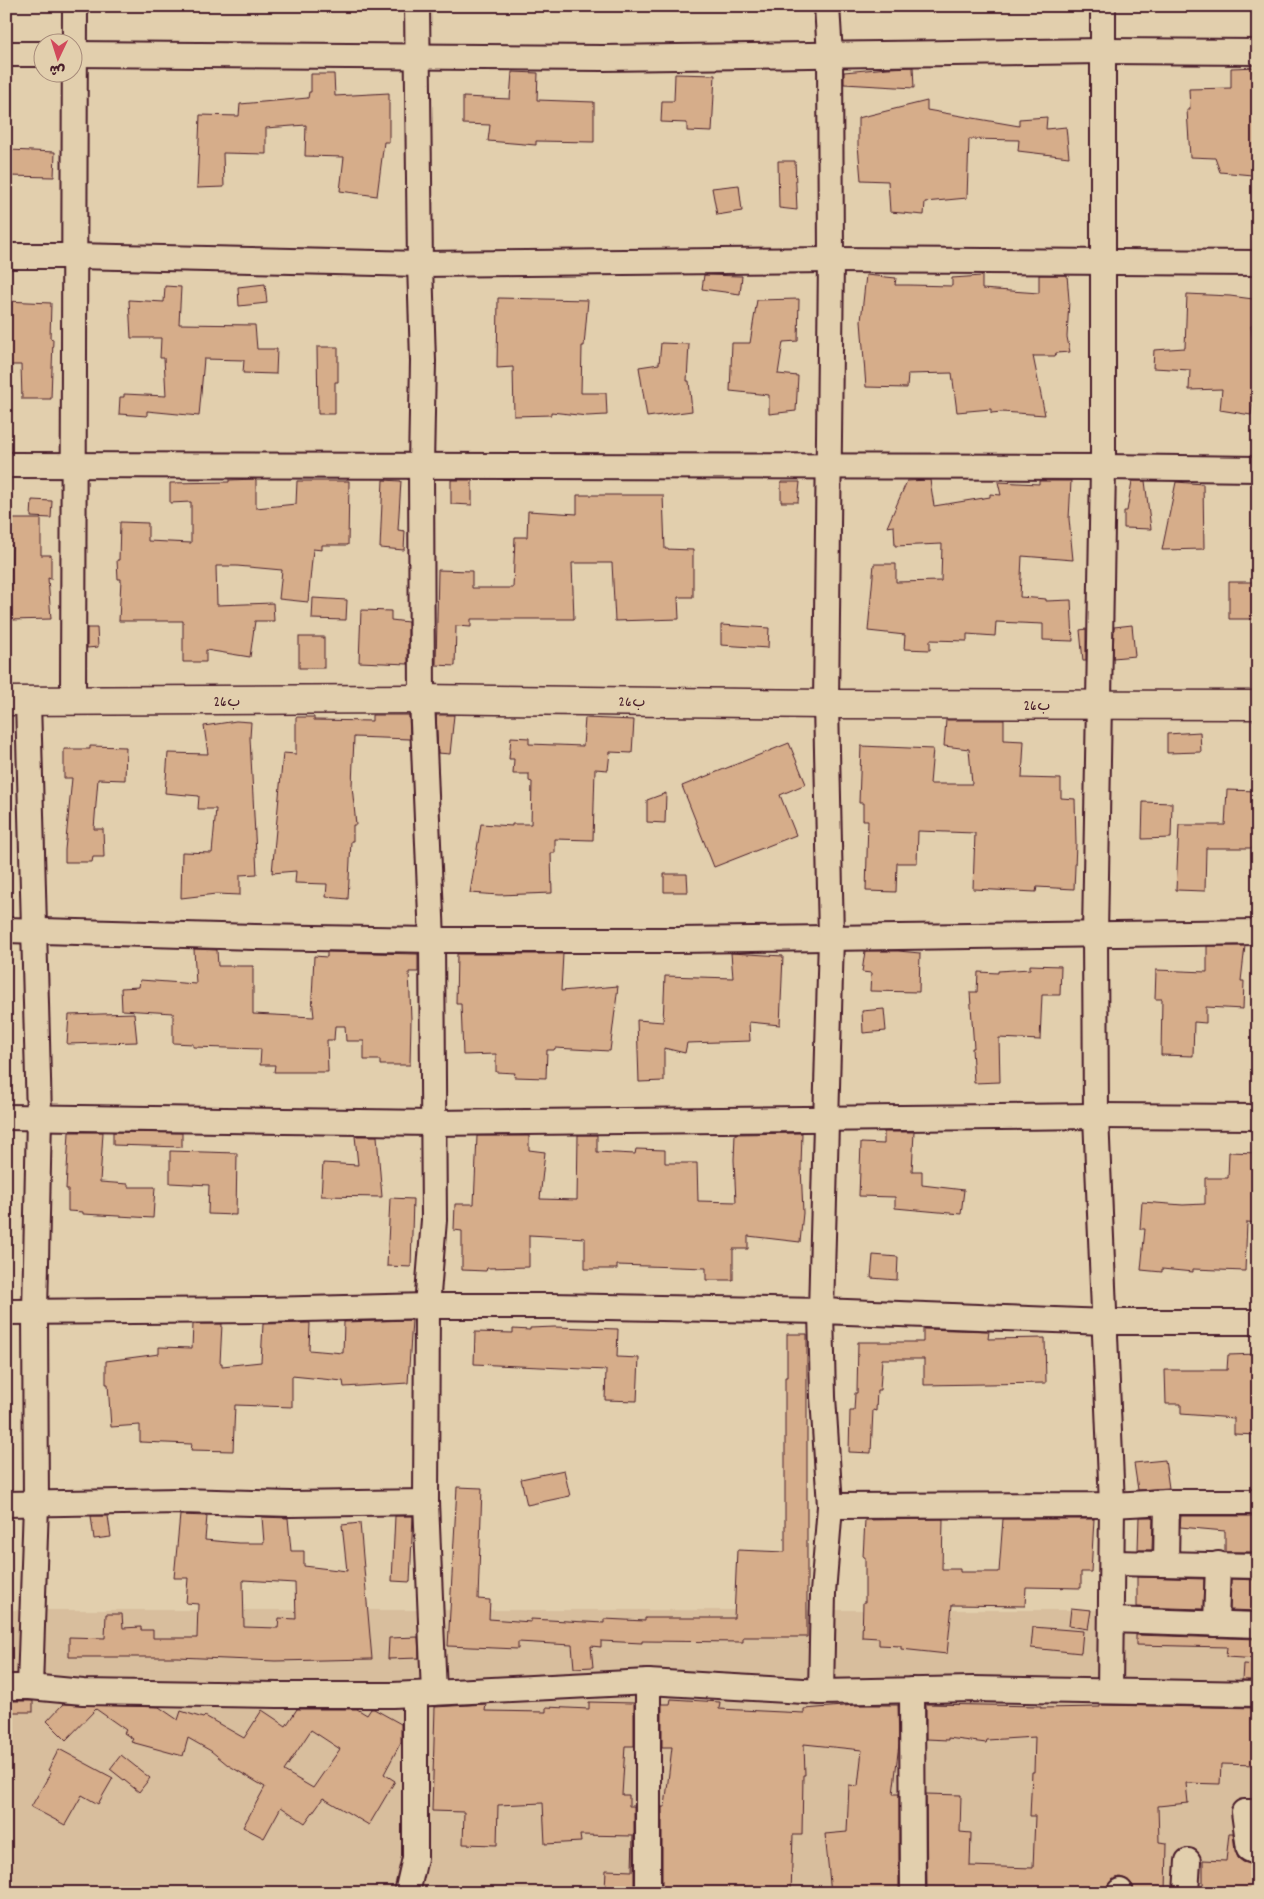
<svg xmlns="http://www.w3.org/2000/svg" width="1264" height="1899" font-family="Dekko,'Playpen Sans Arabic',sans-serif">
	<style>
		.built { fill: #d8be9d }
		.building { fill: #d6ad8a; stroke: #4a1f2b; fill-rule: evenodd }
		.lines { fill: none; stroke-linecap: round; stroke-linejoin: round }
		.street-casing { stroke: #4a1f2b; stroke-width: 28 }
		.highway-casing { stroke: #4a1f2b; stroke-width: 31 }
		.street { stroke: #e2cfad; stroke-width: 24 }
		.highway { stroke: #e2cfad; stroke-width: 28 }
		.labels { text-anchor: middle; stroke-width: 5; stroke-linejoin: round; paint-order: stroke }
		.street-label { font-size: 15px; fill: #4a1f2b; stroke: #e2cfad }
	</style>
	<rect width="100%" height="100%" fill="#e2cfad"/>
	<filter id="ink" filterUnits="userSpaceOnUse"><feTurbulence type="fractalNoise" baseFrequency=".02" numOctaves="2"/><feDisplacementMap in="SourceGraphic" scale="10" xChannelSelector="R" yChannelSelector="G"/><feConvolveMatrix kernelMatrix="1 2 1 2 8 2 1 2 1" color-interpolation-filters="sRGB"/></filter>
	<g filter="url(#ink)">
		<!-- built -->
		<rect class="built" x="6" y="1610" width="1252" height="283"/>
		<!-- building -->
		<g class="building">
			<path d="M 913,67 L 914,88 L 844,84 L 844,72 L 888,68 Z"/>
			<path d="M 1258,67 L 1258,112 L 1255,112 L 1258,157 L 1252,157 L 1252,175 L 1220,172 L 1215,158 L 1190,157 L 1187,110 L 1190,110 L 1189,89 L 1231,88 L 1231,68 Z"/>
			<path d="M 512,72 L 538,73 L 537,100 L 594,102 L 594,142 L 536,141 L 536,145 L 488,141 L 490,125 L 463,124 L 463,97 L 510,99 Z"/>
			<path d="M 311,74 L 334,74 L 335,96 L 389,93 L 389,142 L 384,142 L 377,196 L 340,191 L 344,157 L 305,156 L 306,125 L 266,128 L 266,154 L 223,153 L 224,187 L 197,188 L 200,115 L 239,116 L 240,104 L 308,98 L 309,92 L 311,92 Z"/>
			<path d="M 675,74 L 715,75 L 712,132 L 687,131 L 687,123 L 661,122 L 662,101 L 674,101 Z"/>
			<path d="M 927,101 L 927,110 L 1019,126 L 1019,119 L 1047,117 L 1046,129 L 1066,127 L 1069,157 L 1018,151 L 1019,140 L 969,139 L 967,198 L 925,202 L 924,215 L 890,212 L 888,181 L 861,180 L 858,145 L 858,118 Z"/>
			<path d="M 9,150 L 55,152 L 54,177 L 8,176 Z"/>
			<path d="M 778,161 L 795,161 L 797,210 L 779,208 Z"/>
			<path d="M 739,185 L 742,211 L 717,215 L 712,188 Z"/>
			<path d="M 704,275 L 742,276 L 740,294 L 702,289 Z"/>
			<path d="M 866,275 L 896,278 L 895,285 L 909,285 L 952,286 L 952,278 L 982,276 L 982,289 L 1039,293 L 1039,275 L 1067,275 L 1069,300 L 1067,337 L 1070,352 L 1056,353 L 1055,356 L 1033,356 L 1045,415 L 1002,412 L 991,413 L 991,409 L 957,412 L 952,373 L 908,374 L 907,388 L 866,387 L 861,321 Z"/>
			<path d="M 265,284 L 267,303 L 239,306 L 238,287 Z"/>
			<path d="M 165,286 L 181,287 L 179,324 L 255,325 L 257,349 L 277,349 L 276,374 L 243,373 L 244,360 L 204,359 L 199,416 L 147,411 L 147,416 L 119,414 L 120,397 L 124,397 L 124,394 L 166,396 L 164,358 L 160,358 L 161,338 L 131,338 L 129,300 L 164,302 Z"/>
			<path d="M 1187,294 L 1230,296 L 1253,299 L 1258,323 L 1251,326 L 1256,364 L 1258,364 L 1258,388 L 1255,389 L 1251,415 L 1220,410 L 1222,389 L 1189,390 L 1190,370 L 1153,368 L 1154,350 L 1185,348 Z"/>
			<path d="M 498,298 L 588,300 L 584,346 L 582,346 L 581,393 L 606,393 L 607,415 L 587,416 L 551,412 L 551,415 L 514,416 L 513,367 L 497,368 Z"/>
			<path d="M 799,299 L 798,341 L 783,342 L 778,374 L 798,376 L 796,411 L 769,414 L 769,395 L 730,391 L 732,343 L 750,343 L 757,300 Z"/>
			<path d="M 6,301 L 51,303 L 50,338 L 53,339 L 51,399 L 22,399 L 21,365 L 6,365 Z"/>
			<path d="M 661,343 L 689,344 L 687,381 L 689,381 L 692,411 L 647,417 L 639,367 L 659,364 Z"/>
			<path d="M 317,347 L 338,347 L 338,382 L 335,382 L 335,414 L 318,414 Z"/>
			<path d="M 256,479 L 256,508 L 296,504 L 297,481 L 349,481 L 348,545 L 322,545 L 322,550 L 313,549 L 308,602 L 279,599 L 282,570 L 237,566 L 216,566 L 217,605 L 273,603 L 274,621 L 255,621 L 250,657 L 206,650 L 206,662 L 183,662 L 183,621 L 119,621 L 121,579 L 118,579 L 117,560 L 119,560 L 120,522 L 148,523 L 148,541 L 191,543 L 191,502 L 170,503 L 170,483 L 229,482 L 229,480 Z"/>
			<path d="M 383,480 L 401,481 L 398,530 L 405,531 L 404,550 L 380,548 Z"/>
			<path d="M 451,480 L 472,480 L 472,505 L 451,504 Z"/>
			<path d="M 930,480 L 934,506 L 990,497 L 990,494 L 1001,495 L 998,482 L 1039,484 L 1039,481 L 1071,481 L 1069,519 L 1073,560 L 1022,556 L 1020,597 L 1046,599 L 1046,601 L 1071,600 L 1073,641 L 1043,640 L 1043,624 L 996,622 L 995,636 L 967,634 L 967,641 L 930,640 L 930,650 L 904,649 L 905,635 L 868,631 L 874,564 L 896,564 L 896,582 L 941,581 L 942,544 L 895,546 L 894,526 L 887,527 L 907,481 Z"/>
			<path d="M 1132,481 L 1145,481 L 1151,529 L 1124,528 L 1124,511 L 1127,511 Z"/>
			<path d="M 781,482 L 800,482 L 798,502 L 781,502 Z"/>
			<path d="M 1176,482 L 1203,484 L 1204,549 L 1162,550 Z"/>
			<path d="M 577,495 L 663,495 L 665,549 L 693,550 L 693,597 L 678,597 L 679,619 L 615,621 L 612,563 L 572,563 L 574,619 L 471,619 L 471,627 L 456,626 L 455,666 L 436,665 L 438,570 L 472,571 L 472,588 L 513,588 L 515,537 L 527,537 L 528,511 L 577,514 Z"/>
			<path d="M 32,500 L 52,501 L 51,518 L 31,517 Z"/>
			<path d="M 8,519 L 41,519 L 41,555 L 51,555 L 51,579 L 48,578 L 51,619 L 10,620 L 12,545 L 8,546 Z"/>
			<path d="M 1229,582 L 1255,582 L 1254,619 L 1229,619 Z"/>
			<path d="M 313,598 L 347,600 L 346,620 L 312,619 Z"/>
			<path d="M 361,610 L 391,611 L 391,620 L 408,622 L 408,664 L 359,662 Z"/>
			<path d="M 721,625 L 769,628 L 768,648 L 721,645 Z"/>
			<path d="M 1132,625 L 1135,656 L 1113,658 L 1114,627 Z"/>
			<path d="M 87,628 L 97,628 L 98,647 L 87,648 Z"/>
			<path d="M 1086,629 L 1086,661 L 1083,661 L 1080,630 Z"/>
			<rect x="299" y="637" width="25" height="31"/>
			<path d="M 372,715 L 409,715 L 410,739 L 354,737 L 352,786 L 356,825 L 353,825 L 353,841 L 351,841 L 348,899 L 326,897 L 327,884 L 295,883 L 296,871 L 272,873 L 283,753 L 296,754 L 296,717 L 314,717 L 314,720 L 372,721 Z"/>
			<path d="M 436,715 L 454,715 L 450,754 L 438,753 Z"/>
			<path d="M 585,718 L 634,720 L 632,753 L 610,752 L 608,770 L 595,769 L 593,840 L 555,839 L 555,853 L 551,853 L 552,893 L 499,895 L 470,893 L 481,824 L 512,826 L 512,824 L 531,824 L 532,782 L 529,781 L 529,774 L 513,774 L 514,759 L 509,759 L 511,737 L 529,738 L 529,744 L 583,746 Z"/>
			<path d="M 946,720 L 1004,720 L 1004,740 L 1024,741 L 1022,778 L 1061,779 L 1061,798 L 1075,799 L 1076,844 L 1074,889 L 1037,887 L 1036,892 L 973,889 L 975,833 L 918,831 L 917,863 L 897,863 L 896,892 L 866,891 L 868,820 L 863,820 L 863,803 L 859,803 L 861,746 L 933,749 L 930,784 L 972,784 L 969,749 L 944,746 Z"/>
			<path d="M 236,721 L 251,722 L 250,738 L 257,874 L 240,875 L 240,895 L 216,894 L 181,898 L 182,852 L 212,853 L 216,809 L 198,809 L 199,796 L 165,793 L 168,753 L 208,754 L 204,726 Z"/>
			<path d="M 1200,732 L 1201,752 L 1167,753 L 1167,734 Z"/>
			<path d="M 789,743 L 806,784 L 780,795 L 796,835 L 714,867 L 682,786 Z"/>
			<path d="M 90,746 L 126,747 L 125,780 L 98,779 L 94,829 L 103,829 L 104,857 L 93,857 L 92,862 L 65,862 L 65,850 L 72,778 L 64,778 L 64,749 L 90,749 Z"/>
			<path d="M 1227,790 L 1258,791 L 1258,848 L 1206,848 L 1205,891 L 1176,890 L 1179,825 L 1225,825 Z"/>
			<path d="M 666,793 L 665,823 L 647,822 L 647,800 Z"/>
			<path d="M 1143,802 L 1172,803 L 1171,838 L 1142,839 Z"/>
			<path d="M 664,874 L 687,874 L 688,892 L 664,892 Z"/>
			<path d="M 1207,946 L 1245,946 L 1241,981 L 1244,981 L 1243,1009 L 1206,1007 L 1206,1023 L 1194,1022 L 1193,1056 L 1161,1055 L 1162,999 L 1155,999 L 1156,970 L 1207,972 Z"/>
			<path d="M 194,949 L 217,950 L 218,966 L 253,966 L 253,1014 L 314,1017 L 312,998 L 314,956 L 327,957 L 327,952 L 418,954 L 418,972 L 409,972 L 411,1019 L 410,1065 L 380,1065 L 380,1060 L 364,1060 L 364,1041 L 346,1041 L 345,1026 L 335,1026 L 334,1040 L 327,1040 L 328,1072 L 274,1072 L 275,1065 L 260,1065 L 261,1049 L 193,1047 L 193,1044 L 173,1043 L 173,1013 L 122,1010 L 121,988 L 139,987 L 140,980 L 196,984 Z"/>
			<path d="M 865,951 L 898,951 L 920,953 L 919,992 L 870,991 L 871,973 L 862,972 Z"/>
			<path d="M 731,953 L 783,956 L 780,1025 L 749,1022 L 750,1041 L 687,1043 L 685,1053 L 664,1048 L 664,1081 L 639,1082 L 637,1020 L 663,1022 L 665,976 L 733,978 Z"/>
			<path d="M 457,954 L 563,954 L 561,991 L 618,986 L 610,1051 L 555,1048 L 554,1050 L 547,1050 L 546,1078 L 514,1077 L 515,1073 L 496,1072 L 496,1054 L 463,1055 L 461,1004 L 456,1004 Z"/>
			<path d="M 1030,965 L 1061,966 L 1060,995 L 1042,995 L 1040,1040 L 999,1038 L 1000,1082 L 974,1083 L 972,1048 L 974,1048 L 970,992 L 977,992 L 978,972 L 998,973 L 998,971 L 1030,969 Z"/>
			<path d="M 884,1009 L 886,1031 L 863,1033 L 862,1011 Z"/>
			<path d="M 134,1013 L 137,1042 L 67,1044 L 69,1015 Z"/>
			<path d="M 69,1132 L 103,1132 L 100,1182 L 128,1184 L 128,1187 L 155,1187 L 153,1218 L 83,1214 L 83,1212 L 68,1211 L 68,1189 L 66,1189 Z"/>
			<path d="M 113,1132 L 182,1133 L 182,1147 L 113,1145 Z"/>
			<path d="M 884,1132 L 914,1132 L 912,1171 L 922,1171 L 922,1185 L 964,1190 L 961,1214 L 895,1208 L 895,1197 L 859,1196 L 861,1143 L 884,1144 Z"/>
			<path d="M 802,1133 L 801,1167 L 803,1213 L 800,1242 L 748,1236 L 748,1249 L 733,1249 L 733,1280 L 706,1280 L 706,1268 L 617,1265 L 617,1269 L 585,1269 L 585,1238 L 529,1235 L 529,1267 L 487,1268 L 486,1271 L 462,1270 L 462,1231 L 454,1230 L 455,1204 L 474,1204 L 477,1136 L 529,1136 L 529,1150 L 545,1152 L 540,1199 L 577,1200 L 578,1135 L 597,1135 L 597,1152 L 635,1154 L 636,1149 L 665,1150 L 665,1163 L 697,1163 L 698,1201 L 736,1202 L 734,1160 L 735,1134 Z"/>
			<path d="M 355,1136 L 377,1136 L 382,1197 L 321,1196 L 323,1163 L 358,1165 Z"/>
			<path d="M 170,1151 L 237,1153 L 236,1215 L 208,1214 L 209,1185 L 170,1183 Z"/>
			<path d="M 1229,1152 L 1258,1153 L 1258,1223 L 1247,1222 L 1245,1271 L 1193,1269 L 1193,1272 L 1162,1269 L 1162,1272 L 1141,1270 L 1145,1229 L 1140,1229 L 1142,1202 L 1183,1205 L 1205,1204 L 1205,1178 L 1228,1178 Z"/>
			<path d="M 390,1198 L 413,1199 L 411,1267 L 387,1266 Z"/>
			<path d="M 873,1255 L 898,1257 L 897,1280 L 871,1278 Z"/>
			<path d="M 412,1320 L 408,1383 L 344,1387 L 343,1381 L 292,1376 L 292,1407 L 235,1405 L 233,1451 L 191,1450 L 192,1444 L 140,1442 L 140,1425 L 111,1427 L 108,1384 L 106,1384 L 106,1361 L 159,1354 L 159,1347 L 192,1348 L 193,1324 L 222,1324 L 220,1363 L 222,1363 L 222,1366 L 261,1362 L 263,1324 L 310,1323 L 309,1350 L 343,1353 L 344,1322 Z"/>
			<path d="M 555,1327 L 618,1329 L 617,1357 L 639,1358 L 637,1401 L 605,1400 L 606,1370 L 474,1364 L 475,1332 L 513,1333 L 513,1329 L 530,1330 L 530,1328 Z"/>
			<path d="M 923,1329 L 989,1331 L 988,1339 L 1045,1338 L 1046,1383 L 924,1385 L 924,1359 L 882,1359 L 880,1390 L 877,1390 L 876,1411 L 873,1410 L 871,1453 L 849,1452 L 850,1411 L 854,1411 L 855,1393 L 857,1393 L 858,1342 L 923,1342 Z"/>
			<path d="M 787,1334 L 807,1334 L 807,1637 L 743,1637 L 743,1642 L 642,1641 L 642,1643 L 601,1641 L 601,1647 L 591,1646 L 593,1667 L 574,1668 L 572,1645 L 518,1642 L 518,1649 L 448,1646 L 457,1487 L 482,1488 L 478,1599 L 490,1600 L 489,1619 L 531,1622 L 531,1619 L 604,1623 L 604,1619 L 645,1621 L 645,1618 L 734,1618 L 737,1550 L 785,1552 L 785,1377 L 787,1377 Z"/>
			<path d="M 1258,1354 L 1258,1435 L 1234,1434 L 1234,1418 L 1181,1414 L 1181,1404 L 1166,1404 L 1165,1370 L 1227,1370 L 1228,1355 Z"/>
			<path d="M 1165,1460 L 1169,1488 L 1138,1490 L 1134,1463 Z"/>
			<path d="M 564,1470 L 570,1496 L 527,1505 L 521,1479 Z"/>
			<path d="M 180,1515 L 207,1516 L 205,1540 L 238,1543 L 264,1543 L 262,1517 L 288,1518 L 291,1551 L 304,1551 L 304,1566 L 347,1571 L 342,1525 L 360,1523 L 372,1659 L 275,1661 L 177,1657 L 69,1657 L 69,1637 L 105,1638 L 106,1614 L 122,1614 L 123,1628 L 141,1627 L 141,1630 L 153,1630 L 153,1638 L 197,1638 L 198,1604 L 186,1603 L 188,1578 L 174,1578 ZM 243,1580 L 295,1583 L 296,1619 L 279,1618 L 278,1628 L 244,1627 Z"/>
			<path d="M 91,1516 L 108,1516 L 111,1537 L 94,1539 Z"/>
			<path d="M 395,1516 L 413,1516 L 410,1582 L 392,1581 Z"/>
			<path d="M 1181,1516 L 1258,1516 L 1258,1552 L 1225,1552 L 1225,1531 L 1180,1527 Z"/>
			<path d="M 1139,1517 L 1153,1517 L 1152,1550 L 1138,1550 Z"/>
			<path d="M 943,1519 L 942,1569 L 960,1569 L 960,1572 L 999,1572 L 1003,1519 L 1094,1519 L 1091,1572 L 1081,1572 L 1081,1588 L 1026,1587 L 1025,1606 L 952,1605 L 947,1654 L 901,1649 L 901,1646 L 879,1645 L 879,1638 L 862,1637 L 863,1602 L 865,1602 L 865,1557 L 863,1557 L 865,1520 Z"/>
			<path d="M 1137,1577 L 1204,1579 L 1203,1609 L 1137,1607 Z"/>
			<path d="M 1231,1579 L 1258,1580 L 1258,1611 L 1230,1610 Z"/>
			<path d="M 1071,1608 L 1091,1610 L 1088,1629 L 1069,1626 Z"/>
			<path d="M 1033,1627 L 1083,1631 L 1081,1653 L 1031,1648 Z"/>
			<path d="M 1136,1635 L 1258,1639 L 1258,1659 L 1226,1657 L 1227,1647 L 1136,1645 Z"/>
			<path d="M 418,1637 L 419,1658 L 388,1659 L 389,1638 Z"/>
			<path d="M 1243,1664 L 1258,1665 L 1258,1680 L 1242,1680 Z"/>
			<path d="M 671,1699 L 720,1702 L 719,1709 L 804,1713 L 804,1709 L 856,1705 L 898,1705 L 899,1744 L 893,1794 L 899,1794 L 899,1893 L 831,1893 L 825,1834 L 847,1832 L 849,1785 L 858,1786 L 862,1750 L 804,1744 L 805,1775 L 803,1775 L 802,1835 L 793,1835 L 791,1893 L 662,1893 L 662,1807 L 665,1807 L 672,1747 L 662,1747 L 662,1704 L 670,1704 Z"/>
			<rect x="6" y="1701" width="27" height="11"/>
			<path d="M 589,1702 L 634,1703 L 634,1746 L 625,1746 L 622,1795 L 629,1795 L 629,1806 L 634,1806 L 634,1893 L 605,1890 L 606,1870 L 632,1871 L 633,1836 L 580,1835 L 581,1842 L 545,1844 L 543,1803 L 498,1805 L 497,1845 L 463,1844 L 464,1812 L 432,1811 L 435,1707 L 486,1704 L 485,1711 L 546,1712 L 546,1707 L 589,1709 Z"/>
			<path d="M 63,1704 L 159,1707 L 178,1720 L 181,1711 L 203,1718 L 205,1716 L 244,1738 L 262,1710 L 286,1726 L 297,1709 L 357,1709 L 367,1715 L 371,1709 L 374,1709 L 401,1724 L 401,1742 L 384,1774 L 395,1781 L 369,1825 L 323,1798 L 305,1823 L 281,1807 L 264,1838 L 243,1827 L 265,1787 L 228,1765 L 211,1751 L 188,1738 L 183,1756 L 131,1742 L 133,1739 L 124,1733 L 126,1730 L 96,1709 L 66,1740 L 47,1721 ZM 311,1730 L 340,1749 L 313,1788 L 284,1771 Z"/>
			<path d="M 926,1704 L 1041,1706 L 1041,1708 L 1100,1707 L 1100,1705 L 1258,1708 L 1258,1765 L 1221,1764 L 1220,1784 L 1186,1783 L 1188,1803 L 1158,1806 L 1159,1842 L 1167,1843 L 1166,1893 L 1134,1893 L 1132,1884 L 1126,1879 L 1120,1877 L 1114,1879 L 1108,1884 L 1106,1893 L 984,1891 L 984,1893 L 927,1893 L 926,1794 L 961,1795 L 960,1832 L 971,1833 L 970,1866 L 1033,1868 L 1035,1816 L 1030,1816 L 1032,1772 L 1034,1772 L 1035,1737 L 987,1740 L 986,1743 L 948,1738 L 948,1740 L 926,1739 Z"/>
			<path d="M 59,1749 L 113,1778 L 98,1804 L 82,1795 L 65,1825 L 31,1807 L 51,1772 L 48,1770 Z"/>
			<path d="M 121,1755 L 150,1778 L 139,1792 L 110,1769 Z"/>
			<path d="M 1229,1833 L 1233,1833 L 1235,1851 L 1238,1858 L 1243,1862 L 1258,1866 L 1258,1893 L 1203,1893 L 1203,1860 L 1226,1861 Z"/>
		</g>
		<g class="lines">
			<defs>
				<g id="street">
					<path d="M 417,6 L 420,264 L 423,361 L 421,465 L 422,699 L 432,940 L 434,1220 L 427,1306 L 426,1502 L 434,1693"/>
					<path d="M 1103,6 L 1103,467 L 1095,935 L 1096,1116 L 1112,1505 L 1110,1691"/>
					<path d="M 6,54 L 42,54"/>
					<path d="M 72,54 L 603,58 L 1103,51 L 1258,52"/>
					<path d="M 6,256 L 74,256 L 420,264 L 831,260 L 1258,263"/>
					<path d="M 6,465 L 1103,467 L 1258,469"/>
					<path d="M 28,701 L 39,1116 L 35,1312 L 36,1504 L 30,1687"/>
					<path d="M 73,702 L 75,6"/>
					<path d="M 6,930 L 255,937 L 432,940 L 678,940 L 1258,932"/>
					<path d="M 6,1117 L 433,1123 L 1096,1116 L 1258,1117"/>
					<path d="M 6,1312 L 264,1310 L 427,1306 L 551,1306 L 821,1311 L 1106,1322 L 1258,1322"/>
					<path d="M 6,1504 L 180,1501 L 290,1504 L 426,1502"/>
					<path d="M 830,1506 L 1112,1505 L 1167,1502 L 1258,1502"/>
					<path d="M 1113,1563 L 1258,1566"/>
					<path d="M 1166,1563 L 1167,1502"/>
					<path d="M 1111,1620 L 1258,1625"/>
					<path d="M 1216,1624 L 1218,1564"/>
					<path d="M 648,1682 L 648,1893"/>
					<path d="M 6,1687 L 30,1687 L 83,1692 L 278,1695 L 393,1695 L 648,1682 L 821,1692 L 973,1689 L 1258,1694"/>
					<path d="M 912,1690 L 913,1893"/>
					<path d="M 821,1692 L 823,1593 L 830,1506 L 823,1397 L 821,1311 L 831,937 L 826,704 L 831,260 L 830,55 L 827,6"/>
					<path d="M 1258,1812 L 1244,1812 L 1249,1849 L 1258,1853"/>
					<path d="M 407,1893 L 415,1858 L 415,1694"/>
					<path d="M 1120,1893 L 1120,1891"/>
					<path d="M 1186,1893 L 1188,1861"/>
				</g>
				<path id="highway" d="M 6,701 L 422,699 L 826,704 L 1258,705"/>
			</defs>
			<!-- street casing -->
			<use href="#street" class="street-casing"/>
			<!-- highway casing -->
			<use href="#highway" class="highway-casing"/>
			<!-- street -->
			<use href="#street" class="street"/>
			<!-- highway -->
			<use href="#highway" class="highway"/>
		</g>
	</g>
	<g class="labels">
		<!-- street labels -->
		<g class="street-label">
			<text x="227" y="706">26ب</text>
			<text transform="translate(632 701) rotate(1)" y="5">26ب</text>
			<text x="1037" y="710">26ب</text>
		</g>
	</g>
	<!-- margin -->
	<rect width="1264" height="1899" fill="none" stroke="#e2cfad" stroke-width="25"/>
	<rect x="12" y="12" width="1239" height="1874" fill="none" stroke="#4a1f2b" stroke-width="2" filter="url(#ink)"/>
	<!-- north arrow -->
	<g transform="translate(58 58) rotate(184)"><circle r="24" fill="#e2cfad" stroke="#a58979"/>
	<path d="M0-4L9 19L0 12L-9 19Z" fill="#d1495b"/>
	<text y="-8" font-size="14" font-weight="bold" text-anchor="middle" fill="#4a1f2b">ش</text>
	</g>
</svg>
